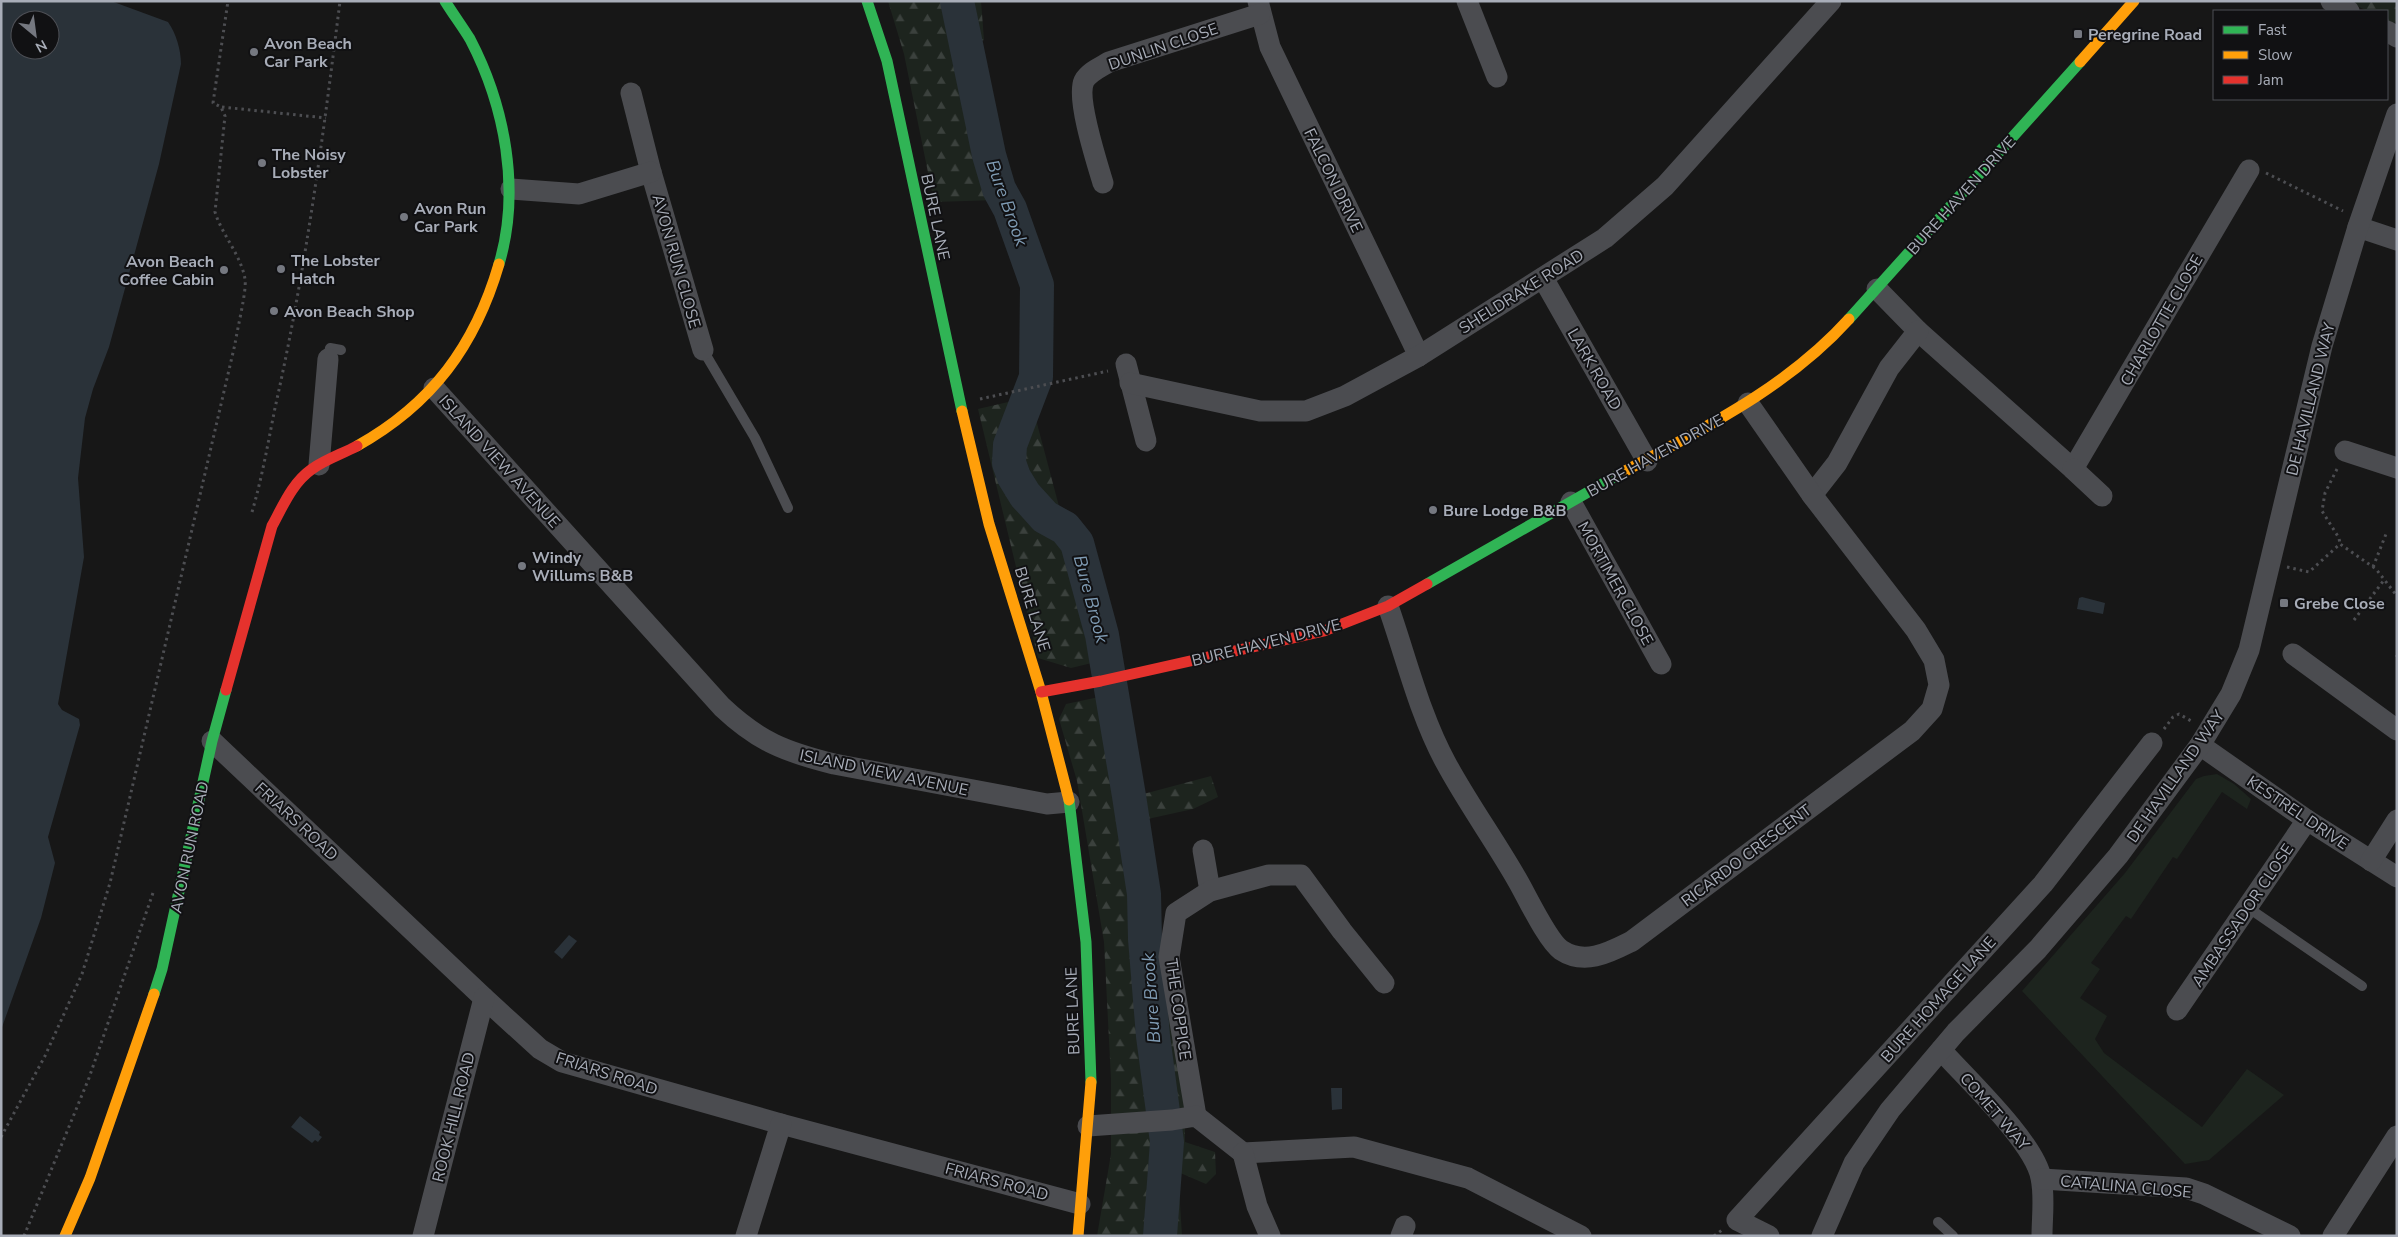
<svg xmlns="http://www.w3.org/2000/svg" width="2398" height="1237" font-family="'Nunito Sans',sans-serif">
	<style>
		.green { fill: #1d241e }
		.forest { fill: url(#forest-firs) }
		.water { fill: #2a3239; fill-rule: evenodd }
		.lines { fill: none; stroke-linecap: round; stroke-linejoin: round }
		.river { stroke: #2a3239; stroke-width: 34 }
		.path { stroke: #4d4e52; stroke-width: 3; stroke-dasharray: 2.5 4; stroke-linecap: butt }
		.lane { stroke: #4b4c50; stroke-width: 10 }
		.street { stroke: #4b4c50; stroke-width: 21 }
		.fast { stroke: #30b455; stroke-width: 11 }
		.slow { stroke: #ff9f0a; stroke-width: 11 }
		.jam { stroke: #e5322d; stroke-width: 11 }
		.poi-dot { fill: #757880; stroke: #111113; stroke-width: 2 }
		.labels { text-anchor: middle; stroke-width: 4; stroke-linejoin: round; paint-order: stroke }
		.poi-label { font-size: 16px; font-weight: bold; fill: #a8adb8; stroke: #111113; text-anchor: start }
		.street-label { font-size: 16px; fill: #a8adb8; stroke: #111113 }
		.water-label { font-size: 18px; font-style: italic; fill: #7f9bb3; stroke: #111113 }
	</style>
	<defs>
		<pattern id="forest-firs" width="22" height="20" patternUnits="userSpaceOnUse" patternTransform="scale(1.25)"><rect width="22" height="20" fill="#1d241e"/><path d="M5 1l3.5 6h-7zM16 11l3.5 6h-7z" fill="#3b413d"/></pattern>
	</defs>
	<rect width="100%" height="100%" fill="#171717"/>
	<!-- green -->
	<path class="green" d="M 2217,774 L 2234,784 L 2251,799 L 2247,809 L 2222,792 L 2177,859 L 2173,857 L 2131,919 L 2126,916 L 2091,963 L 2100,969 L 2080,998 L 2107,1016 L 2095,1039 L 2104,1053 L 2202,1127 L 2247,1069 L 2284,1095 L 2209,1160 L 2185,1164 L 2022,991 L 2125,873 L 2196,779 L 2204,776 Z"/>
	<!-- forest -->
	<g class="forest">
		<path d="M 888,1 L 981,1 L 984,40 L 976,43 L 1006,190 L 997,200 L 934,202 L 904,54 Z"/>
		<path d="M 2348,1 L 2397,1 L 2397,19 L 2393,25 L 2387,22 L 2387,11 L 2367,11 Z"/>
		<path d="M 1030,397 L 1100,661 L 1071,668 L 1038,658 L 978,409 Z"/>
		<path d="M 1118,693 L 1136,796 L 1211,776 L 1218,797 L 1193,809 L 1143,820 L 1155,931 L 1185,1089 L 1185,1142 L 1215,1152 L 1216,1174 L 1206,1184 L 1178,1172 L 1182,1236 L 1097,1236 L 1111,1154 L 1111,1079 L 1104,942 L 1077,781 L 1059,719 L 1066,704 Z"/>
	</g>
	<!-- water -->
	<g class="water">
		<path d="M 1,1 L 111,1 L 168,22 C 176,33 181,50 181,64 L 159,164 L 109,347 L 93,389 L 85,418 L 78,478 L 84,557 L 58,704 L 62,710 L 79,719 L 80,725 L 48,837 L 55,863 L 41,918 L 1,1030 ZM 20,20 L 50,20 L 50,50 L 20,50 Z"/>
		<path d="M 2082,597 L 2105,603 L 2103,614 L 2077,609 L 2079,598 Z"/>
		<path d="M 569,935 L 577,941 L 562,959 L 554,952 Z"/>
		<path d="M 1331,1088 L 1342,1088 L 1342,1109 L 1332,1110 Z"/>
		<path d="M 300,1116 L 320,1132 L 319,1135 L 322,1137 L 318,1142 L 315,1140 L 312,1143 L 291,1127 Z"/>
	</g>
	<g class="lines">
		<!-- river -->
		<path class="river" d="M 957,1 L 989,155 L 999,189 L 1010,209 L 1037,285 L 1036,377 L 1010,445 L 1009,463 L 1014,477 L 1025,495 L 1045,517 L 1065,528 L 1077,543 L 1102,635 L 1129,796 L 1144,894 L 1145,939 L 1153,1036 L 1167,1142 L 1160,1236"/>
		<!-- path -->
		<g class="path">
			<path d="M 222,107 L 326,118"/>
			<path d="M 2266,173 L 2343,211"/>
			<path d="M 980,399 L 1108,371"/>
			<path d="M 2337,469 L 2325,493 L 2322,511 L 2339,538 L 2340,544"/>
			<path d="M 252,512 C 262,478 268,443 275,408 C 305,274 323,138 340,1"/>
			<path d="M 2287,567 L 2309,572 L 2340,544 L 2376,569 L 2397,596"/>
			<path d="M 2373,567 L 2386,534"/>
			<path d="M 2354,620 L 2384,580"/>
			<path d="M 2396,657 L 2397,656"/>
			<path d="M 2164,729 L 2173,717 L 2179,714 L 2193,722"/>
			<path d="M 1,1137 L 45,1056 L 82,974 L 110,883 L 235,344 C 237,330 247,290 245,279 C 241,255 222,235 215,212 L 225,116 L 221,107 L 213,103 L 228,1"/>
			<path d="M 24,1236 L 89,1078 L 154,890"/>
			<path d="M 1714,1236 L 1722,1230"/>
		</g>
		<!-- lane -->
		<g class="lane">
			<path d="M 703,350 L 755,438 L 788,508"/>
			<path d="M 328,359 L 330,348 L 341,350"/>
			<path d="M 2247,907 L 2362,986"/>
			<path d="M 1938,1222 L 1953,1236"/>
		</g>
		<!-- street -->
		<g class="street">
			<path d="M 1258,1 L 1270,47 L 1419,356"/>
			<path d="M 1467,1 L 1497,77"/>
			<path d="M 2331,1 L 2349,11"/>
			<path d="M 2387,31 L 2397,37"/>
			<path d="M 631,93 L 651,172 L 703,350"/>
			<path d="M 1103,183 C 1097,163 1076,98 1084,81 C 1089,72 1101,67 1109,62 L 1260,14"/>
			<path d="M 511,189 L 579,194 L 651,172"/>
			<path d="M 2358,227 L 2397,240"/>
			<path d="M 1543,278 L 1647,461"/>
			<path d="M 1877,289 L 1918,331 L 2073,469 L 2249,170"/>
			<path d="M 1126,364 L 1146,441"/>
			<path d="M 1130,383 L 1260,411 L 1306,411 L 1345,396 L 1419,356 L 1605,238 L 1665,186 L 1831,1"/>
			<path d="M 434,388 L 722,707 C 759,742 786,752 834,764 L 1047,804 L 1069,802"/>
			<path d="M 2345,451 L 2397,468"/>
			<path d="M 319,465 L 328,359"/>
			<path d="M 2073,469 L 2102,496"/>
			<path d="M 1812,495 L 1837,463 L 1889,368 L 1918,331"/>
			<path d="M 1571,502 L 1661,664"/>
			<path d="M 1388,606 C 1406,657 1420,716 1446,763 C 1468,804 1496,842 1519,883 C 1528,899 1548,941 1561,950 C 1585,966 1610,952 1632,941 L 1912,731 L 1932,709 L 1939,685 L 1934,660 L 1916,630 L 1812,495 L 1748,403"/>
			<path d="M 2293,654 L 2397,730"/>
			<path d="M 212,741 L 484,998 L 540,1049 L 562,1062 L 781,1124 L 1080,1204"/>
			<path d="M 2200,745 L 2307,820 L 2397,877"/>
			<path d="M 1203,850 L 1210,891"/>
			<path d="M 2371,861 L 2397,820"/>
			<path d="M 2177,1010 L 2307,820"/>
			<path d="M 1941,1050 C 1967,1079 2035,1143 2041,1178 C 2045,1196 2042,1217 2042,1236"/>
			<path d="M 1196,1116 L 1169,957 L 1176,913 L 1210,891 L 1269,875 L 1301,875 L 1342,931 L 1384,983"/>
			<path d="M 1088,1126 L 1172,1120 L 1196,1116 L 1243,1153 L 1354,1147 L 1468,1178 L 1581,1236"/>
			<path d="M 1243,1153 L 1257,1206 L 1270,1236"/>
			<path d="M 2042,1179 L 2186,1188 L 2204,1194 L 2290,1236"/>
			<path d="M 423,1236 L 484,998"/>
			<path d="M 746,1236 L 781,1124"/>
			<path d="M 1401,1236 L 1405,1226"/>
			<path d="M 1769,1236 L 1737,1220 L 2043,884 L 2152,743"/>
			<path d="M 1822,1236 L 1854,1163 L 1890,1110 L 1956,1032 L 2038,949 L 2118,856 L 2200,745 L 2231,694 L 2249,650 L 2322,346 L 2358,227 L 2397,114"/>
			<path d="M 2333,1236 L 2397,1136"/>
		</g>
		<!-- fast -->
		<g class="fast">
			<path d="M 445,1 C 453,14 462,26 470,39 C 505,106 521,190 499,264"/>
			<path d="M 867,1 L 887,61 L 962,411"/>
			<path d="M 1849,319 L 2080,62"/>
			<path d="M 1427,584 L 1618,475"/>
			<path d="M 1069,800 L 1086,942 L 1091,1082"/>
			<path d="M 154,994 L 162,969 L 212,741 L 226,690"/>
		</g>
		<!-- slow -->
		<g class="slow">
			<path d="M 2080,62 L 2134,1"/>
			<path d="M 962,411 L 989,524 L 1041,692 L 1069,800"/>
			<path d="M 357,446 C 432,404 475,346 499,264"/>
			<path d="M 1618,475 C 1700,430 1786,389 1849,319"/>
			<path d="M 65,1236 L 90,1178 L 154,994"/>
			<path d="M 1078,1236 L 1091,1082"/>
		</g>
		<!-- jam -->
		<g class="jam">
			<path d="M 226,690 L 272,526 C 283,506 292,483 312,469 C 326,459 342,454 357,446"/>
			<path d="M 1041,692 L 1101,681 L 1324,631 L 1388,606 L 1427,584"/>
		</g>
	</g>
	<!-- markers -->
	<g class="poi-dot">
		<rect x="2073" y="29" width="10" height="10" rx="2.5"/>
		<circle cx="254" cy="52" r="5"/>
		<circle cx="262" cy="163" r="5"/>
		<circle cx="404" cy="217" r="5"/>
		<circle cx="281" cy="269" r="5"/>
		<circle cx="224" cy="270" r="5"/>
		<circle cx="274" cy="311" r="5"/>
		<circle cx="1433" cy="510" r="5"/>
		<circle cx="522" cy="566" r="5"/>
		<rect x="2279" y="598" width="10" height="10" rx="2.5"/>
	</g>
	<g class="labels">
		<!-- poi labels -->
		<g class="poi-label">
			<text x="2088" y="40">Peregrine Road</text>
			<text x="264" y="49">Avon Beach<tspan x="264" dy="18">Car Park</tspan></text>
			<text x="272" y="160">The Noisy<tspan x="272" dy="18">Lobster</tspan></text>
			<text x="414" y="214">Avon Run<tspan x="414" dy="18">Car Park</tspan></text>
			<text x="291" y="266">The Lobster<tspan x="291" dy="18">Hatch</tspan></text>
			<text x="214" y="267" text-anchor="end">Avon Beach<tspan x="214" dy="18">Coffee Cabin</tspan></text>
			<text x="284" y="317">Avon Beach Shop</text>
			<text x="1443" y="516">Bure Lodge B&amp;B</text>
			<text x="532" y="563">Windy<tspan x="532" dy="18">Willums B&amp;B</tspan></text>
			<text x="2294" y="609">Grebe Close</text>
		</g>
		<!-- street labels -->
		<g class="street-label">
			<text transform="translate(1163 46) rotate(-19)" y="6">DUNLIN CLOSE</text>
			<text transform="translate(1334 180) rotate(64)" y="6">FALCON DRIVE</text>
			<text transform="translate(1961 195) rotate(-48)" y="6">BURE HAVEN DRIVE</text>
			<text transform="translate(936 217) rotate(78)" y="6">BURE LANE</text>
			<text transform="translate(677 261) rotate(74)" y="6">AVON RUN CLOSE</text>
			<text transform="translate(1521 291) rotate(-32)" y="6">SHELDRAKE ROAD</text>
			<text transform="translate(2161 320) rotate(-60)" y="6">CHARLOTTE CLOSE</text>
			<text transform="translate(1595 369) rotate(60)" y="6">LARK ROAD</text>
			<text transform="translate(2310 399) rotate(-76)" y="6">DE HAVILLAND WAY</text>
			<text transform="translate(1655 455) rotate(-29)" y="6">BURE HAVEN DRIVE</text>
			<text transform="translate(500 461) rotate(48)" y="6">ISLAND VIEW AVENUE</text>
			<text transform="translate(1616 583) rotate(61)" y="6">MORTIMER CLOSE</text>
			<text transform="translate(1033 609) rotate(73)" y="6">BURE LANE</text>
			<text transform="translate(1266 642) rotate(-14)" y="6">BURE HAVEN DRIVE</text>
			<text transform="translate(884 772) rotate(12)" y="6">ISLAND VIEW AVENUE</text>
			<text transform="translate(2175 776) rotate(-55)" y="6">DE HAVILLAND WAY</text>
			<text transform="translate(2298 812) rotate(34)" y="6">KESTREL DRIVE</text>
			<text transform="translate(297 821) rotate(43)" y="6">FRIARS ROAD</text>
			<text transform="translate(189 847) rotate(-78)" y="6">AVON RUN ROAD</text>
			<text transform="translate(1746 855) rotate(-37)" y="6">RICARDO CRESCENT</text>
			<text transform="translate(2242 915) rotate(-56)" y="6">AMBASSADOR CLOSE</text>
			<text transform="translate(1938 999) rotate(-48)" y="6">BURE HOMAGE LANE</text>
			<text transform="translate(1179 1009) rotate(82)" y="6">THE COPPICE</text>
			<text transform="translate(1072 1011) rotate(-92)" y="6">BURE LANE</text>
			<text transform="translate(607 1073) rotate(18)" y="6">FRIARS ROAD</text>
			<text transform="translate(1995 1111) rotate(49)" y="6">COMET WAY</text>
			<text transform="translate(453 1117) rotate(-76)" y="6">ROOK HILL ROAD</text>
			<text transform="translate(997 1181) rotate(15)" y="6">FRIARS ROAD</text>
			<text transform="translate(2126 1186) rotate(5)" y="6">CATALINA CLOSE</text>
		</g>
		<!-- water labels -->
		<g class="water-label">
			<text transform="translate(1007 203) rotate(70)" y="6">Bure Brook</text>
			<text transform="translate(1091 599) rotate(75)" y="6">Bure Brook</text>
			<text transform="translate(1151 998) rotate(-94)" y="6">Bure Brook</text>
		</g>
	</g>
	<!-- border -->
	<rect width="2398" height="1237" fill="none" stroke="#a8adb8" stroke-width="5"/>
	<!-- legend -->
	<rect x="2213" y="10" width="175" height="90" fill="#111113" stroke="#4d4f55"/>
	<rect x="2223" y="26" width="25" height="8" fill="#30b455" stroke="#4d4f55"/>
	<text x="2258" y="35" font-size="15" fill="#a8adb8">Fast</text>
	<rect x="2223" y="51" width="25" height="8" fill="#ff9f0a" stroke="#4d4f55"/>
	<text x="2258" y="60" font-size="15" fill="#a8adb8">Slow</text>
	<rect x="2223" y="76" width="25" height="8" fill="#e5322d" stroke="#4d4f55"/>
	<text x="2258" y="85" font-size="15" fill="#a8adb8">Jam</text>
	<!-- north arrow -->
	<g transform="translate(35 35) rotate(151)"><circle r="24" fill="#111113" stroke="#4d4f55"/>
	<path d="M0-4L9 19L0 12L-9 19Z" fill="#757880"/>
	<text y="-8" font-size="14" font-weight="bold" text-anchor="middle" fill="#a8adb8">N</text>
	</g>
</svg>
